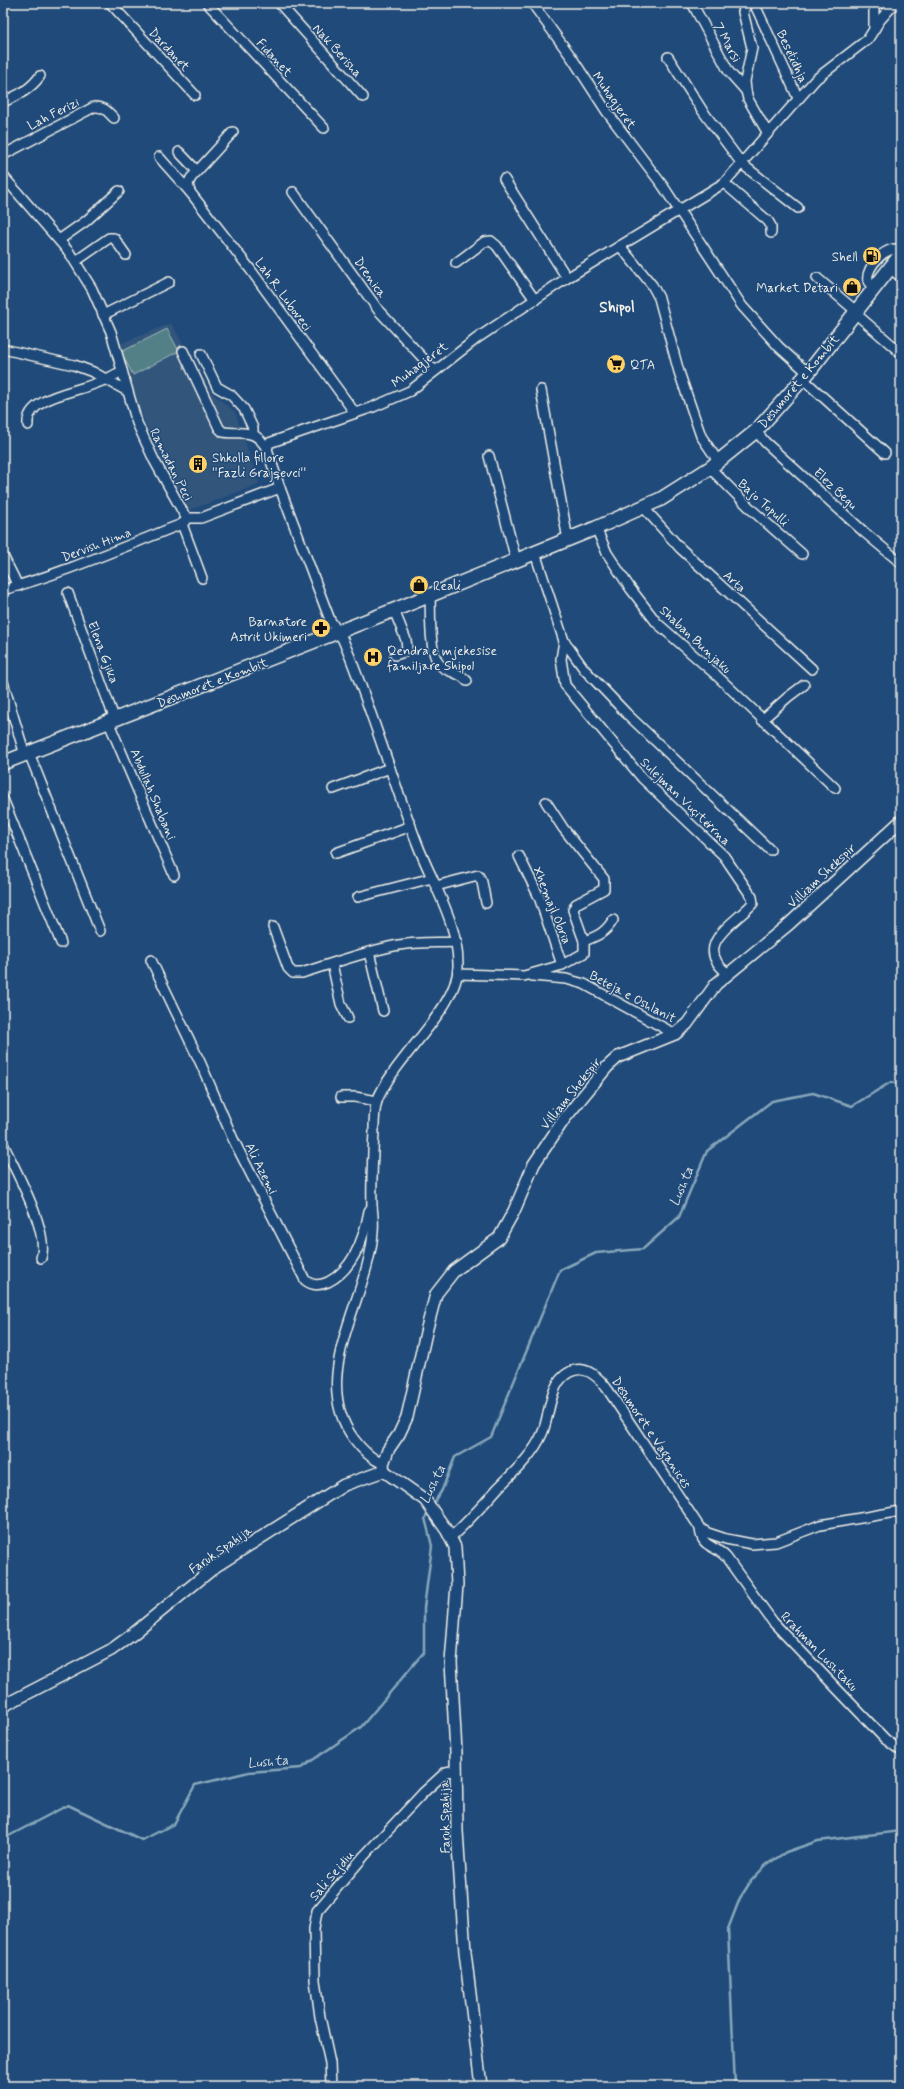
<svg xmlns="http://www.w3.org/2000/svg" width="904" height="2089" font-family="Mynerve,sans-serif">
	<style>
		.built { fill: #32557c }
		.garden { fill: #537f87; stroke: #a4b8b8 }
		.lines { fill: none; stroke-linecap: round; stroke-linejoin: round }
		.stream { stroke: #88a7ba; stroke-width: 2.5 }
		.minor-casing { stroke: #f4f1e8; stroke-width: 12 }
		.tertiary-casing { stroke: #f4f1e8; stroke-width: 14 }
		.secondary-casing { stroke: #f4f1e8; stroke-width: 16 }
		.minor { stroke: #1f4a7a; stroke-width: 9 }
		.tertiary { stroke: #1f4a7a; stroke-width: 11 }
		.secondary { stroke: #1f4a7a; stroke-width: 13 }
		.labels { text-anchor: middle; stroke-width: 3; stroke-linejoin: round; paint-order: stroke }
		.street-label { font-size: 13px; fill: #f4f1e8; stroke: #1f4a7a }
		.poi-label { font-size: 13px; fill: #f4f1e8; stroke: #1f4a7a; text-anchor: start }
		.water-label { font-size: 14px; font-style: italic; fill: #d9dfdd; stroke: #1f4a7a }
		.quarter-label { font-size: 15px; font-weight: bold; fill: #f4f1e8; stroke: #1f4a7a }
	</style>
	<rect width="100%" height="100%" fill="#1f4a7a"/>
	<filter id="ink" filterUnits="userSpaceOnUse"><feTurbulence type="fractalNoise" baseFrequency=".025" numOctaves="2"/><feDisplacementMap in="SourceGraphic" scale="8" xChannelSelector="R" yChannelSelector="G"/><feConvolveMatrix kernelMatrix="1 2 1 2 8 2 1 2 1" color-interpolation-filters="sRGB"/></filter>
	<g filter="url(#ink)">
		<!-- built -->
		<path class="built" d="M 171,323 L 211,392 L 235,412 L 259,484 L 190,510 L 166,469 L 137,405 L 117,345 Z"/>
		<!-- garden -->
		<path class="garden" d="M 167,329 L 179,351 L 133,375 L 121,352 Z"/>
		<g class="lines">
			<!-- stream -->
			<g class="stream">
				<path d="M 433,1505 L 442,1490 L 455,1457 L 491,1437 L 560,1270 L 596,1253 L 643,1249 L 679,1217 L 707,1151 L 772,1101 L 813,1093 L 852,1106 L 891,1082 L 901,1085"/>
				<path d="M 3,1839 L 68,1805 L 142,1840 L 174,1824 L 195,1785 L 249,1772 L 301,1768 L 361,1727 L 424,1652 L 424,1608 L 432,1546 L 425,1518 L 429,1511"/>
				<path d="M 735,2086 L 728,1929 L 740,1898 L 751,1881 L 766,1865 L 786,1852 L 818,1841 L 901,1831"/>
			</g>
			<defs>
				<g id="minor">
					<path d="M 110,3 L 195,95"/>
					<path d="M 207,3 L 324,128"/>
					<path d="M 279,3 L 363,97"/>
					<path d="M 532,3 L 572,58 L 607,112 L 663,186 L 742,306 L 779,347 L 808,373"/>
					<path d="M 692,3 L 729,72 L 746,91"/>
					<path d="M 747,3 L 743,12 L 752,48 L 745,81 L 746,91 L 748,99 L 767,132"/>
					<path d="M 754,3 L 798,98"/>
					<path d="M 874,30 L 874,3"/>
					<path d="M 668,57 L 702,110 L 742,164 L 798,208"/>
					<path d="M 3,102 C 18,95 30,90 40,76"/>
					<path d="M 233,132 L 191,178 L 188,184 L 190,192 L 250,269 L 355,413"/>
					<path d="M 179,152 L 197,171"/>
					<path d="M 3,155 L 94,107 C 104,106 108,112 114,118"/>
					<path d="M 159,157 L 190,192"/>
					<path d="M 3,176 L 69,252 L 92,289 L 111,332 L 137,423 L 154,460 L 184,514 L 188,518 L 201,518 L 280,488 L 330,620 L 343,640 L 350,657 C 374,718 393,781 417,843 C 432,883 459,923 458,967 C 458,1008 393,1059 377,1101 C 374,1110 374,1121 374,1131 C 373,1156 371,1181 372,1206 C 373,1215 374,1223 373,1232 C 369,1298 307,1376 354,1439 C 362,1450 370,1458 383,1464"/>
					<path d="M 504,179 L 567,278"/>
					<path d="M 724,183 L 768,221 L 771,226 L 771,233"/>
					<path d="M 293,192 L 379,311 L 435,371"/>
					<path d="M 59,240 L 86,221 L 119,191"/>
					<path d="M 620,246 L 652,285 L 659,298 L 679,372 L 701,436 L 718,461"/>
					<path d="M 76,261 L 109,238 L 114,238 L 126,255"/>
					<path d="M 456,263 L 484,242 L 491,241 L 497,246 L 535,300"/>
					<path d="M 889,268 L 901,277"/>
					<path d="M 817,278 L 857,312"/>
					<path d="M 874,288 C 871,285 868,283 868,280 C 865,268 888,242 901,251"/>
					<path d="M 855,313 L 901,353"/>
					<path d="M 103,315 L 169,282"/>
					<path d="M 3,349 L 74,365 L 93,372 L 127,391"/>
					<path d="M 183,351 L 219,428 L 223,432 C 244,435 254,427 267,449"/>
					<path d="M 201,354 L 217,387 L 231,395 L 244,409 L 253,428 L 253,433"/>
					<path d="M 803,379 L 885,453"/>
					<path d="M 541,390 L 568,540"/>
					<path d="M 28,425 C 25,398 75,392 94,384 C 103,381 113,376 122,371"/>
					<path d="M 756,431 L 765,442 L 864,532 L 901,563"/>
					<path d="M 489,456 L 516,560"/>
					<path d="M 710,468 L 752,510 L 802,554"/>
					<path d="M 280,488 L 267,449 L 269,443 L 373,407 L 410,391 L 476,339 L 567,278 L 724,183 L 816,79 L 868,39 L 880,20 L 895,3"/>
					<path d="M 644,508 L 680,548 L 812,669"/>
					<path d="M 182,524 L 202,578"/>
					<path d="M 596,528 L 607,553 L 630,588 L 657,623 L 714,673 L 835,788"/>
					<path d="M 535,553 L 564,641 L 584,669 L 627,714 L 770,850"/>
					<path d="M 3,556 L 18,586"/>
					<path d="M 3,590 C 64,573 123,547 182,524 L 188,518"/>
					<path d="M 68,593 L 115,720"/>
					<path d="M 430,595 C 431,611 428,655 441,666 C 449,673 460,672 467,681"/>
					<path d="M 394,610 L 406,640 L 407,648 L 404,652 L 395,655"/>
					<path d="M 564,641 L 561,659 L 565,685 L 642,778 L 724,856 L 752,897 L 753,903 C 736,923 691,944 727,973"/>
					<path d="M 3,682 L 25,755"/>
					<path d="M 762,720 L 788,697 L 804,685"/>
					<path d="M 109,723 L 174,875"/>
					<path d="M 29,753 L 100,931"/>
					<path d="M 333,789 L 390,768"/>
					<path d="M 3,799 L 61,943"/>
					<path d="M 336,853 L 411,826"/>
					<path d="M 519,856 L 539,897 L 562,965"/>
					<path d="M 436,886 L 478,875 L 482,882 L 486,903"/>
					<path d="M 358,897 L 432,878"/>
					<path d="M 273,927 L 288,968 L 293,973 L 302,973 C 334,963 366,951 399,945 C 418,942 437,943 457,942"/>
					<path d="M 584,941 C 598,936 606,932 613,920"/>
					<path d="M 369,952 L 383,1011"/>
					<path d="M 151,960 L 201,1064 L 233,1139 L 305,1280 C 312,1286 319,1286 328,1282 C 354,1269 364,1238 369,1211 L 372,1207"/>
					<path d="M 332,964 L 341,1004 L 348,1018"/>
					<path d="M 458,974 L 524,976 L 562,965 L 584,953 L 584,941 L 573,910 L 576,904 L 604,889 L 604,879 L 563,828 L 546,802"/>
					<path d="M 532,976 L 566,979 L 584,984 L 675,1034"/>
					<path d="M 341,1097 L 355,1097 L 377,1101"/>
					<path d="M 3,1144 C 15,1170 50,1231 41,1258"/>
					<path d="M 700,1528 C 701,1548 714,1544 726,1557 L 773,1622 L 885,1739 L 901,1751"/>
					<path d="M 451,1537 C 468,1522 483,1505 498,1488 C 514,1472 533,1455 542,1434 C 550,1416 549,1384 568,1373 C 584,1363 599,1377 608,1390 L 700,1528 L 708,1533 L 726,1539 L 752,1544 L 776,1542 L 820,1525 L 901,1511"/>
					<path d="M 331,2086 L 330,2063 L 320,2017 L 315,1980 L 314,1929 L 317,1911 L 364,1856 L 423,1793 L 446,1772 L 457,1770"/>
				</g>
				<g id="tertiary">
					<path d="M 384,1471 L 383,1464 L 388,1450 L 399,1434 L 407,1417 L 427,1328 L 436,1294 L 454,1271 L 499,1238 L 514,1211 L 534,1164 L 565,1118 L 607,1067 L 618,1057 L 675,1034 L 687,1024 L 716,984 L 789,924 L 901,821"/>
					<path d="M 384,1471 L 425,1500 L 447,1531 L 455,1547 L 457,1585 L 451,1662 L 456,1752 L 457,1831 L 465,1952 L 481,2086"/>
					<path d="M 3,1706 L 111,1650 L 133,1634 L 216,1566 L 344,1485 L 384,1471"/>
				</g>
				<path id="secondary" d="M 3,763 L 394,610 L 596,528 L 661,499 L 710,468 L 756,431 L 808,373 L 901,254"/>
			</defs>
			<!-- minor casing -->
			<use href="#minor" class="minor-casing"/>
			<!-- tertiary casing -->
			<use href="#tertiary" class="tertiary-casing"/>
			<!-- secondary casing -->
			<use href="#secondary" class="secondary-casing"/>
			<!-- minor -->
			<use href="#minor" class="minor"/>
			<!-- tertiary -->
			<use href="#tertiary" class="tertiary"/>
			<!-- secondary -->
			<use href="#secondary" class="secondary"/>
		</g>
	</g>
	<!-- icons -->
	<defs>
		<symbol id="fuel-disc" viewBox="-11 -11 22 22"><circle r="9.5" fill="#ffd166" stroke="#1f4a7a"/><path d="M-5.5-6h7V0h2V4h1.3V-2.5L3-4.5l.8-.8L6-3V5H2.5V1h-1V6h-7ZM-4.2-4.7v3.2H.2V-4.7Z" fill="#111"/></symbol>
		<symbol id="shop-disc" viewBox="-11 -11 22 22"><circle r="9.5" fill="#ffd166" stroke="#1f4a7a"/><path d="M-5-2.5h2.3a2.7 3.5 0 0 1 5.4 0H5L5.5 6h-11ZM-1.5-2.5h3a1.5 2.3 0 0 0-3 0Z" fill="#111"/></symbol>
		<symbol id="supermarket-disc" viewBox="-11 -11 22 22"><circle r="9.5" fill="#ffd166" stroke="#1f4a7a"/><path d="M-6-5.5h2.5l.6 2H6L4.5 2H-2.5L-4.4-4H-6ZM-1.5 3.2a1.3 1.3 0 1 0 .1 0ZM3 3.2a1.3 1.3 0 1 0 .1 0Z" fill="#111"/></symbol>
		<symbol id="building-disc" viewBox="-11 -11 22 22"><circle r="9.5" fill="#ffd166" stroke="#1f4a7a"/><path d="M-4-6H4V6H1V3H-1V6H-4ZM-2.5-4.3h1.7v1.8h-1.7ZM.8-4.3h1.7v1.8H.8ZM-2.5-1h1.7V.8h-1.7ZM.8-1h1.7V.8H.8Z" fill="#111"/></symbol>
		<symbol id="pharmacy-disc" viewBox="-11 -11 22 22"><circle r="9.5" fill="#ffd166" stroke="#1f4a7a"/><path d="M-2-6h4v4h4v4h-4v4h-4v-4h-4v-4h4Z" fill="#111"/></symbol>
		<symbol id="hospital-disc" viewBox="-11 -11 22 22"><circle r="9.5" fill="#ffd166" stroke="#1f4a7a"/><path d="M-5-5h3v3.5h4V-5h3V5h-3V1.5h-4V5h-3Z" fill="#111"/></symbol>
	</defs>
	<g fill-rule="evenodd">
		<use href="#fuel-disc" x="861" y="245" width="22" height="22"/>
		<use href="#shop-disc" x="841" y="276" width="22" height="22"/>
		<use href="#supermarket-disc" x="605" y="353" width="22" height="22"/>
		<use href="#building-disc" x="187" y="453" width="22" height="22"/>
		<use href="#shop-disc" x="408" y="574" width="22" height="22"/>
		<use href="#pharmacy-disc" x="310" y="617" width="22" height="22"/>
		<use href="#hospital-disc" x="362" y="646" width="22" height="22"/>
	</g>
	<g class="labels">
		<!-- street labels -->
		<g class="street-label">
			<text transform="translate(728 42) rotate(61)" y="5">7 Marsi</text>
			<text transform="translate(170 49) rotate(47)" y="5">Dardanët</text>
			<text transform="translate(338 50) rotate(48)" y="5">Nak Berisha</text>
			<text transform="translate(793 56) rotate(65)" y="5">Besëlidhja</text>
			<text transform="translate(275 57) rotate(47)" y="5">Fidanet</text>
			<text transform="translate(615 100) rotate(55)" y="5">Muhagjerët</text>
			<text transform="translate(53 113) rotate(-27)" y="5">Lah Ferizi</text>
			<text transform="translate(371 277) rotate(55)" y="5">Drenica</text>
			<text transform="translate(284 294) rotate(54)" y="5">Lah R. Luboveci</text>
			<text transform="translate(419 364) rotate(-37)" y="5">Muhagjerët</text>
			<text transform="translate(798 381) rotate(-50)" y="5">Dëshmorët e Kombit</text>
			<text transform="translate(172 464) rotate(63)" y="5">Ramadan Peci</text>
			<text transform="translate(836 488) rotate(43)" y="5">Elez Begu</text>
			<text transform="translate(764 502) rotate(42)" y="5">Bajo Topulli</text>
			<text transform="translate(96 544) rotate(-21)" y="5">Dervish Hima</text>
			<text transform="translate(735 581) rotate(42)" y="5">Arta</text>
			<text transform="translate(696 639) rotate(43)" y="5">Shaban Bunjaku</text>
			<text transform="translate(104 652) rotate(69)" y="5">Elena Gjika</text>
			<text transform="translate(212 682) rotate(-21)" y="5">Dëshmorët e Kombit</text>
			<text transform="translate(154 794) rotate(67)" y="5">Abdullah Shabani</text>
			<text transform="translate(686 801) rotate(44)" y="5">Sulejman Vuçitërrna</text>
			<text transform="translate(821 875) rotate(-43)" y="5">Villiam Shekspir</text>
			<text transform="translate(553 905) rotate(68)" y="5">Xhemajl Obria</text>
			<text transform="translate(633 996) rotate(28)" y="5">Beteja e Oshlanit</text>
			<text transform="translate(570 1093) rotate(-51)" y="5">Villiam Shekspir</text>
			<text transform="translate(262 1168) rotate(63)" y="5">Ali Azemi</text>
			<text transform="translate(652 1432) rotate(56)" y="5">Dëshmorët e Vaganicës</text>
			<text transform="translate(220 1549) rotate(-35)" y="5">Faruk Spahija</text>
			<text transform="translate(820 1651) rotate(46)" y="5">Rrahman Lushtaku</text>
			<text transform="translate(444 1817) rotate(-91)" y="5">Faruk Spahija</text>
			<text transform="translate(331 1875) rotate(-50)" y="5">Sali Sejdiu</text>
		</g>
		<!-- poi labels -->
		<g class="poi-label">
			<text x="858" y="261" text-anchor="end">Shell</text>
			<text x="838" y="292" text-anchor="end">Market Detari</text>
			<text x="630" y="369">QTA</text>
			<text x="212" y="462">Shkolla fillore<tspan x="212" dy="15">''Fazli Grajqevci''</tspan></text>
			<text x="433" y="590">Reali</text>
			<text x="307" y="626" text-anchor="end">Barnatore<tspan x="307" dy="15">Astrit Ukimeri</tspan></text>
			<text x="387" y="655">Qendra e mjekesise<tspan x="387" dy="15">familjare Shipol</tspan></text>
		</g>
		<!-- water labels -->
		<g class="water-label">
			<text transform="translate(681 1186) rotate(-67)" y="5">Lushta</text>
			<text transform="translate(432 1484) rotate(-64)" y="5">Lushta</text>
			<text transform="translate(268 1761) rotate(-5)" y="5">Lushta</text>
		</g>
		<!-- quarter labels -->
		<g class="quarter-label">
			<text x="617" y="312">Shipol</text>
		</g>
	</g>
	<!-- margin -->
	<rect width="904" height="2089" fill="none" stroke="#1f4a7a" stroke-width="16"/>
	<rect x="8" y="8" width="888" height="2073" fill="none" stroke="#f4f1e8" stroke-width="1.5" filter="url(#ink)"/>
</svg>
